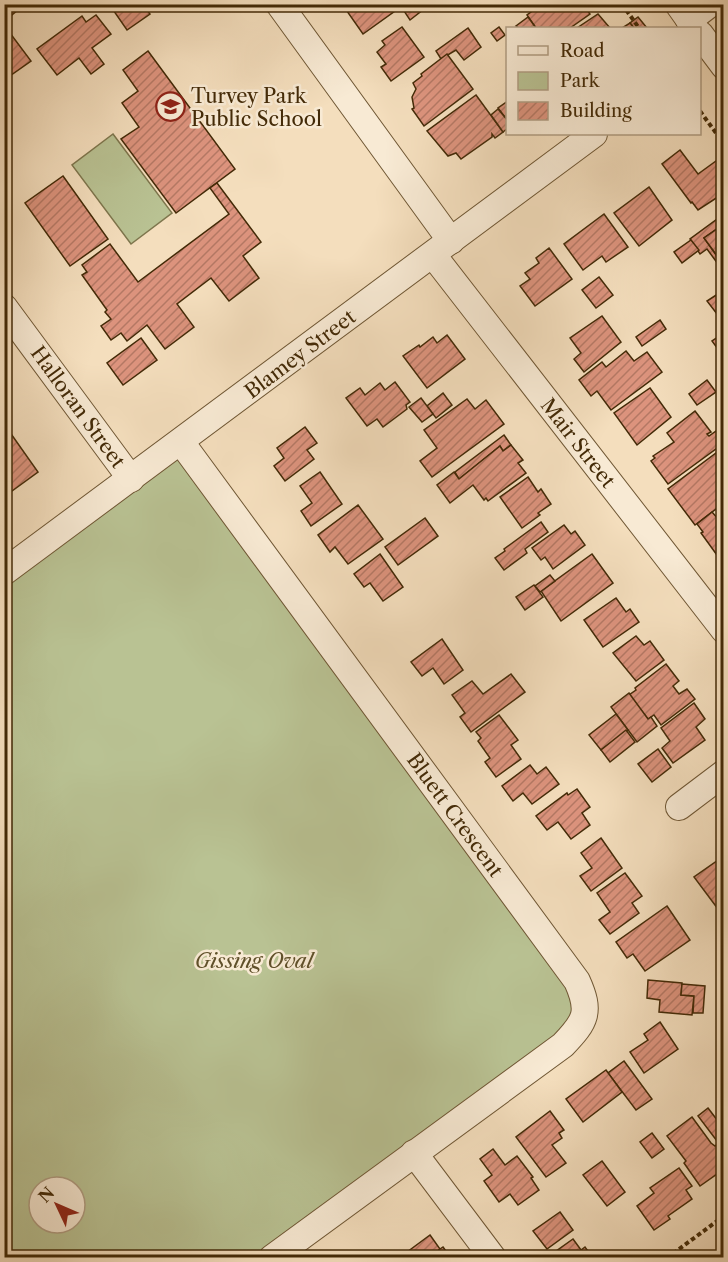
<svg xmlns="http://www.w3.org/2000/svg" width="728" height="1262" font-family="'Libre Caslon Text',serif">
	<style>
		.green { fill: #b9c293; stroke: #7e764d; stroke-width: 1.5; fill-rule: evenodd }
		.building { fill: url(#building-hatch); stroke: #432a07; stroke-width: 1.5 }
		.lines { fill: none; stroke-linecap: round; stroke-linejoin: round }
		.minor-casing { stroke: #6f5734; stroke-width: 28 }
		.path { stroke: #432a07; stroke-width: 4; stroke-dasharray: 4.5 3; stroke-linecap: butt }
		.minor { stroke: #f8ead4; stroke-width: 26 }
		.labels { text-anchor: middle; stroke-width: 5; stroke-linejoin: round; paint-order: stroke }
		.poi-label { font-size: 20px; fill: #432a07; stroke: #f8ead4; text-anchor: start }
		.street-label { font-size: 20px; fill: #432a07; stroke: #f8ead4 }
		.park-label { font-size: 20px; font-style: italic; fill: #60502a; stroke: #f8ead4 }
	</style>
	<defs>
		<pattern id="building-hatch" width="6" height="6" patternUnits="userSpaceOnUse" patternTransform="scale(1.5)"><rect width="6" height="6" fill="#dc937d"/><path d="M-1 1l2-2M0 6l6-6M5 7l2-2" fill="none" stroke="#b47864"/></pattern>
	</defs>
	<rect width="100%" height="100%" fill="#f4debd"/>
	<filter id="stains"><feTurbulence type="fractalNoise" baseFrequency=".00333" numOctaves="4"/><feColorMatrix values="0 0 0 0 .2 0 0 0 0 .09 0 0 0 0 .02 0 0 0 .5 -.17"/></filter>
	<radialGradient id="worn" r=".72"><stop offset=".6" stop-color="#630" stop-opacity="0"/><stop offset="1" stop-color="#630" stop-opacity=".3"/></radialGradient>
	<!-- green -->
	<g class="green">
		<path d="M 113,134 L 172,213 L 131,244 L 72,165 Z"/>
		<path d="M 181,442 L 577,981 L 584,1016 L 272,1257 L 5,1258 L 5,572 ZM 39,1187 L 75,1187 L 75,1223 L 39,1223 Z"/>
	</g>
	<!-- building -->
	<g class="building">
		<path d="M 4,4 L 25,4 L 12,15 Z"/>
		<path d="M 109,4 L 143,4 L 150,14 L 127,30 Z"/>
		<path d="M 342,4 L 390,4 L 395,11 L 363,34 Z"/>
		<path d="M 412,4 L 421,4 L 424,9 L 410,20 L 404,11 Z"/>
		<path d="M 530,4 L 542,4 L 531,13 L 527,7 Z"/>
		<path d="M 542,4 L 583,4 L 590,14 L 570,28 L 536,28 L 527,15 Z"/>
		<path d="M 598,14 L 610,28 L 577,28 Z"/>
		<path d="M 96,15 L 111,34 L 92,48 L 104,64 L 91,74 L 79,58 L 57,75 L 37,49 L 82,16 L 86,22 Z"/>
		<path d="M 528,17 L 536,28 L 519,28 L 516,26 Z"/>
		<path d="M 638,17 L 647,28 L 634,28 L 630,23 Z"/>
		<path d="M 630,23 L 634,28 L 622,28 Z"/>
		<path d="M 4,25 L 31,61 L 4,80 Z"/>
		<path d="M 402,27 L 424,57 L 391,81 L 381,67 L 386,64 L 377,52 L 385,45 L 382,41 Z"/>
		<path d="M 499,27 L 505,35 L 497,41 L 491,33 Z"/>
		<path d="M 468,28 L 481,47 L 464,60 L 456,50 L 441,59 L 436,51 Z"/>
		<path d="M 148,51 L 235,169 L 176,213 L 121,139 L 139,127 L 122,103 L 138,91 L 123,70 Z"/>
		<path d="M 447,54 L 473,89 L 424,126 L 412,109 L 414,108 L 412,97 L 416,89 L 413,83 L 422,76 L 421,74 Z"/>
		<path d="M 476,95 L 503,132 L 495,138 L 492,134 L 492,137 L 461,159 L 456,153 L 448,156 L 427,131 Z"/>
		<path d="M 508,101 L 508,121 L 498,108 Z"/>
		<path d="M 498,109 L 508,121 L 508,128 L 503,132 L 491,115 Z"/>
		<path d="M 680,150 L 698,174 L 716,161 L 724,171 L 724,180 L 721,182 L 724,185 L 724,193 L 698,210 L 692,202 L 691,203 L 662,164 Z"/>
		<path d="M 63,176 L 108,239 L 70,266 L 25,203 Z"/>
		<path d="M 217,183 L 261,242 L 243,256 L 259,278 L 229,301 L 211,278 L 177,304 L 194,327 L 165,349 L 147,325 L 127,341 L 121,333 L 111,340 L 101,326 L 111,319 L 105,312 L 107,310 L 82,275 L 87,272 L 82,265 L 110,244 L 138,282 L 229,214 L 210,188 Z"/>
		<path d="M 649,187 L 672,220 L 639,246 L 614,213 Z"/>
		<path d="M 604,214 L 628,247 L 606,262 L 602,256 L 583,270 L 564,244 Z"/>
		<path d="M 724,214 L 724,224 L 704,238 L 721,262 L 718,264 L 707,249 L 700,254 L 690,239 Z"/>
		<path d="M 724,224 L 724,265 L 704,238 Z"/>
		<path d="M 691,240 L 699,250 L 682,263 L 674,252 Z"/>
		<path d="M 549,248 L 572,279 L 535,306 L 520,286 L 530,279 L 525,273 L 539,263 L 536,258 Z"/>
		<path d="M 599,277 L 613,295 L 596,308 L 582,290 Z"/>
		<path d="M 724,290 L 724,323 L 707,301 Z"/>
		<path d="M 602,316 L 621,342 L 584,372 L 574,359 L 581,353 L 570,338 Z"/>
		<path d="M 660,320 L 666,329 L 642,346 L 636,337 Z"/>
		<path d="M 724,333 L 724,356 L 723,356 L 712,341 Z"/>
		<path d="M 447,335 L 465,359 L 427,388 L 403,356 L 419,345 L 420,347 L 433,337 L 437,343 Z"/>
		<path d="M 141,338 L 157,360 L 123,385 L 107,363 Z"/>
		<path d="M 626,351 L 634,361 L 647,352 L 662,372 L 611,410 L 597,391 L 591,396 L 579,380 L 602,362 L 606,367 Z"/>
		<path d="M 707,380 L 716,392 L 697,405 L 689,394 Z"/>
		<path d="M 395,382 L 410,402 L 406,405 L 407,409 L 383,427 L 377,419 L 367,426 L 346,398 L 360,388 L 365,395 L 380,383 L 385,390 Z"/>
		<path d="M 650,388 L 671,417 L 637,445 L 614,413 Z"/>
		<path d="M 443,393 L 452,405 L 436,418 L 427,406 Z"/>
		<path d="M 421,398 L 433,414 L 422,422 L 409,407 Z"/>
		<path d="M 467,399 L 475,409 L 486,400 L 504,424 L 432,477 L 420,461 L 437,448 L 424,430 Z"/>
		<path d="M 695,411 L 711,432 L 707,434 L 709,436 L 716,431 L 724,443 L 668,484 L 651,461 L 655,458 L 653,456 L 674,442 L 667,433 Z"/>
		<path d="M 305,427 L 317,443 L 307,450 L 314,459 L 285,481 L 274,466 L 284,458 L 277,448 Z"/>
		<path d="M 9,431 L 38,472 L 12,491 L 4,480 L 4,434 Z"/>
		<path d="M 504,435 L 511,445 L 503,451 L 500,446 L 459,479 L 455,472 Z"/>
		<path d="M 511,445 L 523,460 L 518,463 L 526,473 L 488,501 L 486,498 L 484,500 L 473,485 L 450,503 L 437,485 L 454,472 L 459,479 L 500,446 L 503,451 Z"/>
		<path d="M 724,447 L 724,503 L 695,525 L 668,489 Z"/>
		<path d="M 320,472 L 342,504 L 311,526 L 301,511 L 312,503 L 300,486 Z"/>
		<path d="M 528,477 L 538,492 L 541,489 L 551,504 L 538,513 L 540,515 L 522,528 L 500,497 Z"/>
		<path d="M 358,505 L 383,539 L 348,564 L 335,547 L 330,552 L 318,535 Z"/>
		<path d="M 712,512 L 719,520 L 724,516 L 722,562 L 701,533 L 703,532 L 697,524 Z"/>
		<path d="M 425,518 L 438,536 L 398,565 L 385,547 Z"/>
		<path d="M 541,522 L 548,532 L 525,549 L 527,553 L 504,570 L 495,558 L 505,551 L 504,549 Z"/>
		<path d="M 564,525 L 571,534 L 575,531 L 585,545 L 553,569 L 545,557 L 541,560 L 532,548 Z"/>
		<path d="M 380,554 L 403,587 L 383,601 L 370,583 L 364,587 L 354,574 Z"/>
		<path d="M 592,554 L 613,583 L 561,621 L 541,591 Z"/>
		<path d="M 550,575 L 555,581 L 540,592 L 535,586 Z"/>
		<path d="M 534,585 L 543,597 L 525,610 L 516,597 Z"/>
		<path d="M 616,598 L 626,612 L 630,609 L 639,622 L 603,647 L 584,620 Z"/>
		<path d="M 636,636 L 644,645 L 650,641 L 664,660 L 636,681 L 613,653 Z"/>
		<path d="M 442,639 L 463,670 L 444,684 L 433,668 L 422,676 L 411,662 Z"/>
		<path d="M 666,664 L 679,681 L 673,686 L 679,694 L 687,689 L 695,699 L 661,725 L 654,715 L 648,719 L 629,695 L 636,690 L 635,688 Z"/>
		<path d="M 511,674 L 525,692 L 471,732 L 460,717 L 465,713 L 452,695 L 472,681 L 483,694 Z"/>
		<path d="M 629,693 L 648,719 L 651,717 L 657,726 L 637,742 L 611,707 Z"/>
		<path d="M 694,703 L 705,719 L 696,727 L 705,740 L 673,763 L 662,748 L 670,741 L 661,728 Z"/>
		<path d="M 616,714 L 628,730 L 601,750 L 589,735 Z"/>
		<path d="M 499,715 L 518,740 L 511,745 L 521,759 L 496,777 L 485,762 L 490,758 L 478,741 L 481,738 L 476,732 Z"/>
		<path d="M 626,730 L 635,742 L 610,762 L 601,750 Z"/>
		<path d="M 658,749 L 671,767 L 652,782 L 638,764 Z"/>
		<path d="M 530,765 L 537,774 L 546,767 L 559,784 L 532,804 L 523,793 L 513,801 L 502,786 Z"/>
		<path d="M 577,789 L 590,807 L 582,813 L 590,825 L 571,839 L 558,822 L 547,830 L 536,816 L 567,793 L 568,795 Z"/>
		<path d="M 601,838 L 622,868 L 591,891 L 580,876 L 592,868 L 581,853 Z"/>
		<path d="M 724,856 L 724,912 L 721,913 L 694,877 Z"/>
		<path d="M 625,873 L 642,896 L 632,903 L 639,913 L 610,934 L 599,920 L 610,912 L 597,893 Z"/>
		<path d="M 667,906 L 690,940 L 645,971 L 633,954 L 627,958 L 616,942 Z"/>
		<path d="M 648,980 L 682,983 L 681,995 L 694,996 L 692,1015 L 659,1012 L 660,1000 L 647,998 Z"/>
		<path d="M 682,984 L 705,986 L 703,1013 L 693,1013 L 694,996 L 681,995 Z"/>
		<path d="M 660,1022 L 678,1049 L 644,1073 L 630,1052 L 648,1040 L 644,1034 Z"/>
		<path d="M 624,1061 L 652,1099 L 636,1110 L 608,1073 Z"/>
		<path d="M 606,1070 L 622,1092 L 583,1122 L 566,1099 Z"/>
		<path d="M 708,1108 L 724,1129 L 724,1137 L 717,1141 L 698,1116 Z"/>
		<path d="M 550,1111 L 564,1130 L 559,1133 L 562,1138 L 552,1145 L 566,1163 L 546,1177 L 516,1137 Z"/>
		<path d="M 692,1117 L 711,1143 L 715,1146 L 720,1142 L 724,1146 L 724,1169 L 700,1186 L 684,1163 L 686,1161 L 667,1136 Z"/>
		<path d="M 652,1133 L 664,1149 L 652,1158 L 640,1142 Z"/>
		<path d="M 493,1149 L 505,1165 L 517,1156 L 533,1177 L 531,1178 L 539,1190 L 518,1205 L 510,1194 L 499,1202 L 484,1181 L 492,1175 L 480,1159 Z"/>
		<path d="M 602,1161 L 625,1192 L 607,1206 L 583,1175 Z"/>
		<path d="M 679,1168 L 692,1186 L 686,1190 L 692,1199 L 668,1216 L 670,1219 L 654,1230 L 637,1206 L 654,1193 L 650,1188 Z"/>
		<path d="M 560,1212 L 573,1230 L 547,1249 L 533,1231 Z"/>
		<path d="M 430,1235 L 440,1249 L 429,1258 L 399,1258 Z"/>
		<path d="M 573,1239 L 581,1250 L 585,1247 L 593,1258 L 555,1258 L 552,1254 Z"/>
		<path d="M 443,1247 L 451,1258 L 429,1258 L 440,1249 Z"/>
	</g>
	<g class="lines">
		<defs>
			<g id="minor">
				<path d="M 279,4 L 451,241"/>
				<path d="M 678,4 L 695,28"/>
				<path d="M 689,20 L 710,4"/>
				<path d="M 700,34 L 724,66"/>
				<path d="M 433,255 L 724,630"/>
				<path d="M 4,307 L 131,479"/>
				<path d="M 181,442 L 577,981 C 591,1012 586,1021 563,1045 L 272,1258"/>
				<path d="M 4,572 L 594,134"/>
				<path d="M 679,807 L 724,773"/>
				<path d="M 414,1153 L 493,1258"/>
			</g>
		</defs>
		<!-- minor casing -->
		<use href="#minor" class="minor-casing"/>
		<!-- path -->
		<g class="path">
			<path d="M 622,4 L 639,28"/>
			<path d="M 700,111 L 724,144"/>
			<path d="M 667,1258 L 724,1216"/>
		</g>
		<!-- minor -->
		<use href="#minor" class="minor"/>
	</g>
	<!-- icons -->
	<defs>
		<symbol id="school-ring" viewBox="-11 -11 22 22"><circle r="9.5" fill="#f8ead4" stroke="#8f2418" stroke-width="1.5"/><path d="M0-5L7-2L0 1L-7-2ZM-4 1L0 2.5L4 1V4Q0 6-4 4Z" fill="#8f2418"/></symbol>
	</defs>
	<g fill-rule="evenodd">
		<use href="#school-ring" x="154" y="90" width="33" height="33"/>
	</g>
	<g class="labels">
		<!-- poi labels -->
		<g class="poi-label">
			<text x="191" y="103">Turvey Park<tspan x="191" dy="23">Public School</tspan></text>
		</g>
		<!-- street labels -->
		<g class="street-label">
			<text transform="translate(300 354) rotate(-37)" y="7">Blamey Street</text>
			<text transform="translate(78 407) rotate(54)" y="7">Halloran Street</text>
			<text transform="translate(578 443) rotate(52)" y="7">Mair Street</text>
			<text transform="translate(455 815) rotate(54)" y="7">Bluett Crescent</text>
		</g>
		<!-- park labels -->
		<g class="park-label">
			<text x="254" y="968">Gissing Oval</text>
		</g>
	</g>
	<!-- margin -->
	<rect width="728" height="1262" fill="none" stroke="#f4debd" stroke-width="24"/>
	<rect x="6" y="6" width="716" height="1250" fill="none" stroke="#432a07" stroke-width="3"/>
	<rect x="12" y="12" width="704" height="1238" fill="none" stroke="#432a07" stroke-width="1.5"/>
	<!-- legend -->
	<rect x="506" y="27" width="195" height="108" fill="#f8ead4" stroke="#b09d82" stroke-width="1.5"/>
	<rect x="518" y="46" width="30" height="9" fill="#f8ead4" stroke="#b09d82" stroke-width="1.5"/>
	<text x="560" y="57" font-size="18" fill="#432a07">Road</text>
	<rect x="518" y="72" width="30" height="18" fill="#b9c293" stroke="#b09d82" stroke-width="1.5"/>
	<text x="560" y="87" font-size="18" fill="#432a07">Park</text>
	<rect x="518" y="102" width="30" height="18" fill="url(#building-hatch)" stroke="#b09d82" stroke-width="1.5"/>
	<text x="560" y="117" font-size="18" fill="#432a07">Building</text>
	<!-- north arrow -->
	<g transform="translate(57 1205) rotate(314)"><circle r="28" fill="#f8ead4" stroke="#b09d82" stroke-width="1.5"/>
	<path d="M0-4.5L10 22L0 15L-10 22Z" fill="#8f2418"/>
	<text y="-9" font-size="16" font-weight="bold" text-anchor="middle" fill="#432a07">N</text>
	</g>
	<rect width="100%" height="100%" filter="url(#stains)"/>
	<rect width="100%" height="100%" fill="url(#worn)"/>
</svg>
